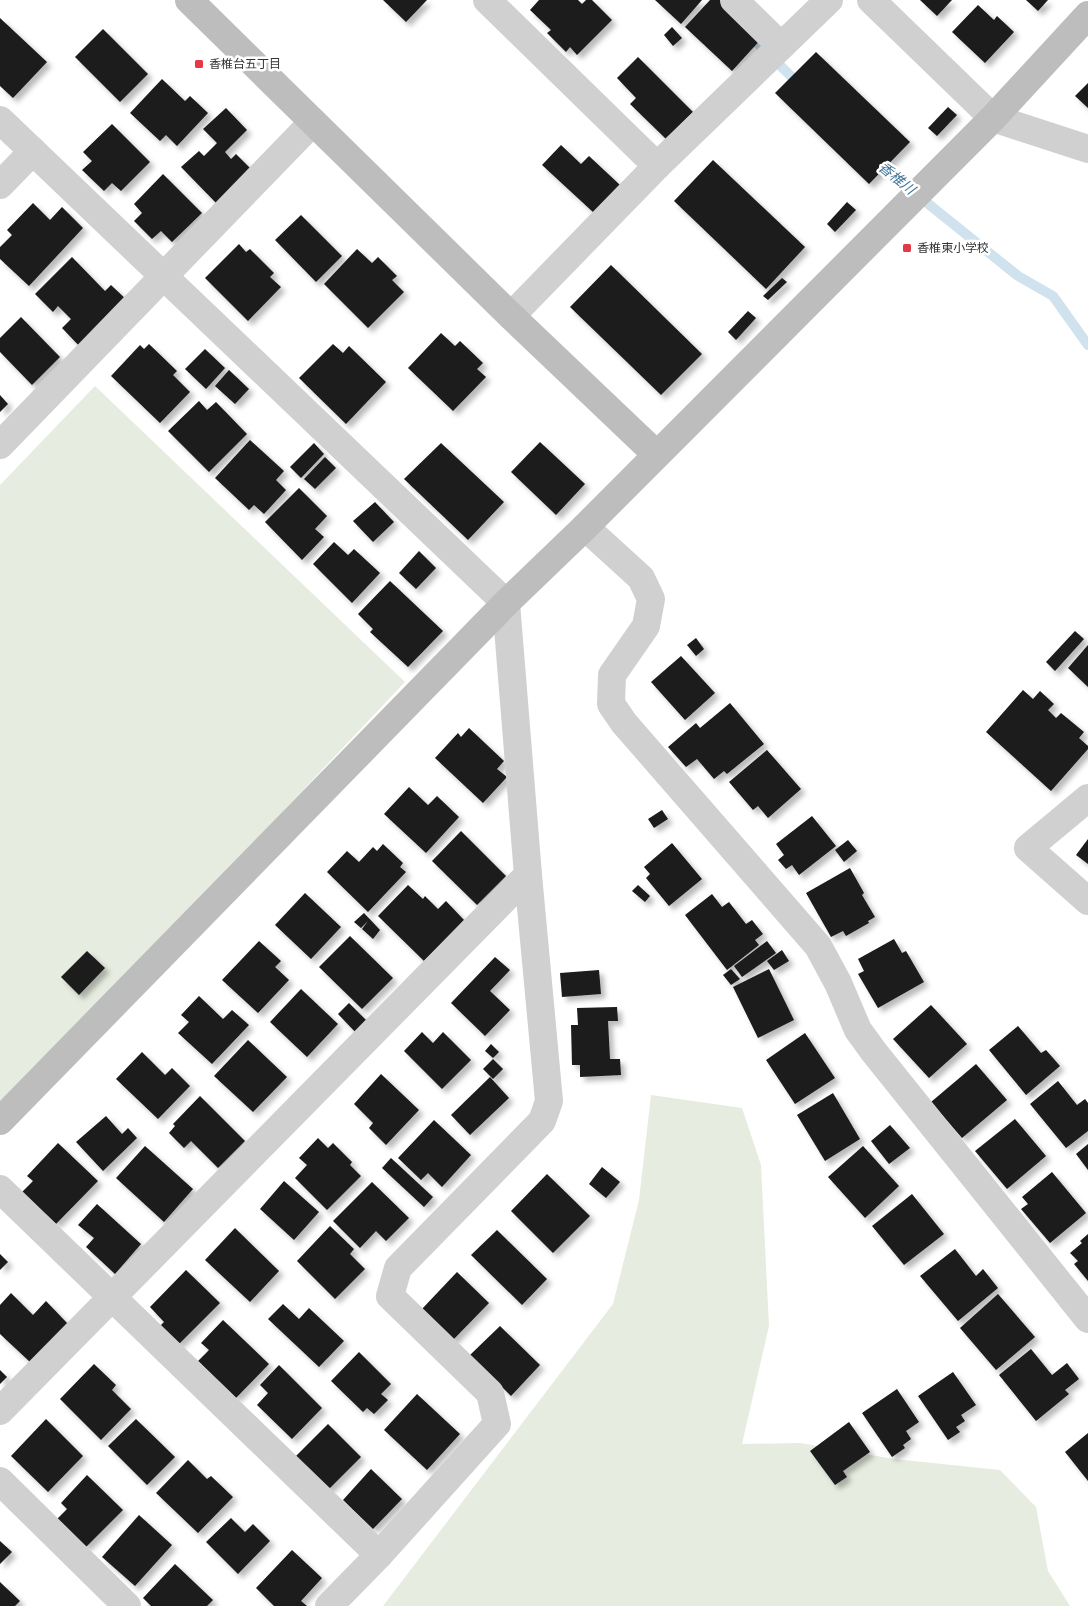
<svg xmlns="http://www.w3.org/2000/svg" width="1088" height="1606" font-family="'Asap Condensed','Noto Sans JP',sans-serif">
	<style>
		.green { fill: #e6ecdf }
		.lines { fill: none; stroke-linecap: round; stroke-linejoin: round }
		.stream { stroke: #cfe2ee; stroke-width: 10 }
		.building { fill: #1a1a1a; filter: url(#shadow) }
		.street { stroke: #d0d0d0; stroke-width: 28 }
		.secondary { stroke: #bdbdbd; stroke-width: 28 }
		.poi-dot { fill: #e63946; stroke: #fff; stroke-width: 2 }
		.labels { text-anchor: middle; stroke-width: 5; stroke-linejoin: round; paint-order: stroke }
		.poi-label { font-size: 12px; fill: #333; stroke: #fff; text-anchor: start }
		.water-label { font-size: 14px; font-style: italic; fill: #3f7597; stroke: #fff }
	</style>
	<defs>
		<filter id="shadow"><feDropShadow dx="4.5" dy="4.5" stdDeviation="2.5" flood-color="#0004"/></filter>
	</defs>
	<rect width="100%" height="100%" fill="#fff"/>
	<!-- green -->
	<g class="green">
		<path d="M 95,386 L 405,682 L 0,1111 L 0,485 Z"/>
		<path d="M 651,1095 L 742,1108 L 761,1165 L 769,1326 L 742,1444 L 800,1443 L 894,1459 L 1000,1470 L 1036,1507 L 1048,1571 L 1070,1606 L 383,1606 L 613,1304 L 639,1200 Z"/>
	</g>
	<g class="lines">
		<!-- stream -->
		<g class="stream">
			<path d="M 748,34 L 800,85"/>
			<path d="M 875,161 L 1018,276 L 1053,296 L 1088,345"/>
		</g>
	</g>
	<!-- building -->
	<g class="building">
		<path d="M 383,0 L 427,0 L 406,22 Z"/>
		<path d="M 539,0 L 578,0 L 582,4 L 586,0 L 592,0 L 612,20 L 577,55 L 570,47 L 566,52 L 547,33 L 551,30 L 530,10 Z"/>
		<path d="M 655,0 L 702,0 L 681,24 Z"/>
		<path d="M 710,0 L 730,0 L 763,37 L 732,71 L 685,27 Z"/>
		<path d="M 920,0 L 952,0 L 937,16 Z"/>
		<path d="M 1026,0 L 1048,0 L 1038,11 Z"/>
		<path d="M 978,5 L 994,20 L 997,16 L 1014,32 L 985,63 L 952,32 Z"/>
		<path d="M 0,18 L 47,62 L 13,98 L 0,86 Z"/>
		<path d="M 672,27 L 682,38 L 673,46 L 664,35 Z"/>
		<path d="M 103,29 L 148,74 L 120,102 L 75,57 Z"/>
		<path d="M 816,52 L 910,142 L 869,184 L 775,93 Z"/>
		<path d="M 638,57 L 693,112 L 666,139 L 630,104 L 636,98 L 617,78 Z"/>
		<path d="M 162,79 L 185,101 L 190,96 L 208,113 L 177,146 L 166,135 L 160,141 L 130,113 Z"/>
		<path d="M 1088,83 L 1088,108 L 1075,96 Z"/>
		<path d="M 948,107 L 957,115 L 937,136 L 928,128 Z"/>
		<path d="M 226,108 L 247,130 L 225,152 L 231,159 L 236,154 L 253,171 L 218,205 L 181,167 L 199,151 L 204,156 L 217,143 L 203,129 Z"/>
		<path d="M 112,124 L 150,162 L 121,191 L 112,183 L 104,191 L 82,170 L 92,161 L 83,152 Z"/>
		<path d="M 561,145 L 581,164 L 589,156 L 620,185 L 594,213 L 542,165 Z"/>
		<path d="M 713,160 L 805,247 L 766,289 L 674,201 Z"/>
		<path d="M 163,174 L 202,213 L 172,242 L 161,231 L 152,239 L 134,221 L 142,213 L 134,204 Z"/>
		<path d="M 847,202 L 856,210 L 835,232 L 827,224 Z"/>
		<path d="M 33,203 L 50,220 L 62,207 L 83,228 L 29,286 L 0,259 L 0,247 L 12,235 L 7,230 Z"/>
		<path d="M 301,215 L 342,256 L 316,282 L 275,240 Z"/>
		<path d="M 239,244 L 246,252 L 250,249 L 274,273 L 270,277 L 281,287 L 248,321 L 205,278 Z"/>
		<path d="M 357,249 L 372,263 L 378,257 L 397,276 L 392,280 L 404,292 L 368,328 L 324,284 Z"/>
		<path d="M 72,257 L 105,291 L 111,285 L 130,303 L 84,351 L 62,328 L 71,319 L 58,306 L 53,312 L 35,294 Z"/>
		<path d="M 611,265 L 702,354 L 661,395 L 570,307 Z"/>
		<path d="M 782,278 L 787,282 L 768,300 L 763,296 Z"/>
		<path d="M 748,311 L 756,318 L 736,340 L 728,332 Z"/>
		<path d="M 21,317 L 60,357 L 32,385 L 0,352 L 0,338 Z"/>
		<path d="M 441,333 L 455,346 L 460,341 L 483,363 L 477,369 L 486,377 L 453,411 L 408,368 Z"/>
		<path d="M 149,344 L 177,371 L 173,375 L 190,392 L 160,423 L 111,376 L 140,345 L 144,349 Z"/>
		<path d="M 333,344 L 343,353 L 349,346 L 386,382 L 346,424 L 299,378 Z"/>
		<path d="M 205,349 L 225,368 L 206,389 L 185,369 Z"/>
		<path d="M 229,370 L 249,389 L 235,404 L 215,386 Z"/>
		<path d="M 0,395 L 8,404 L 0,412 Z"/>
		<path d="M 199,401 L 207,410 L 216,402 L 247,434 L 209,472 L 168,431 Z"/>
		<path d="M 250,440 L 284,471 L 276,480 L 286,490 L 264,514 L 254,505 L 249,510 L 215,478 Z"/>
		<path d="M 540,442 L 585,484 L 556,515 L 511,472 Z"/>
		<path d="M 314,443 L 324,454 L 301,478 L 290,467 Z"/>
		<path d="M 441,443 L 504,502 L 468,540 L 404,479 Z"/>
		<path d="M 325,457 L 336,468 L 315,489 L 304,479 Z"/>
		<path d="M 299,488 L 327,516 L 315,529 L 324,537 L 302,560 L 265,522 Z"/>
		<path d="M 375,502 L 394,522 L 373,542 L 353,521 Z"/>
		<path d="M 334,542 L 348,555 L 354,549 L 380,573 L 352,603 L 313,564 Z"/>
		<path d="M 419,551 L 436,568 L 416,589 L 399,573 Z"/>
		<path d="M 390,581 L 443,631 L 408,667 L 370,632 L 373,629 L 358,614 Z"/>
		<path d="M 1075,631 L 1084,639 L 1055,671 L 1046,662 Z"/>
		<path d="M 696,638 L 704,649 L 696,656 L 687,645 Z"/>
		<path d="M 1088,645 L 1088,687 L 1068,668 Z"/>
		<path d="M 681,656 L 715,693 L 685,720 L 651,682 Z"/>
		<path d="M 1023,690 L 1033,699 L 1040,691 L 1054,704 L 1048,710 L 1056,718 L 1061,713 L 1084,732 L 1079,738 L 1088,746 L 1088,749 L 1051,791 L 986,732 Z"/>
		<path d="M 730,703 L 764,744 L 727,774 L 724,771 L 714,779 L 697,759 L 686,767 L 668,747 L 696,723 L 700,728 Z"/>
		<path d="M 469,728 L 504,761 L 497,769 L 507,777 L 483,803 L 435,758 L 458,733 L 461,737 Z"/>
		<path d="M 767,750 L 801,789 L 768,818 L 758,806 L 753,810 L 729,782 Z"/>
		<path d="M 409,787 L 428,805 L 437,796 L 459,817 L 426,853 L 384,814 Z"/>
		<path d="M 662,810 L 668,819 L 654,828 L 648,819 Z"/>
		<path d="M 812,816 L 836,846 L 799,875 L 792,865 L 786,869 L 778,860 L 784,855 L 776,844 Z"/>
		<path d="M 461,831 L 506,876 L 477,905 L 432,861 Z"/>
		<path d="M 1088,839 L 1088,864 L 1076,855 Z"/>
		<path d="M 848,840 L 857,851 L 844,862 L 835,850 Z"/>
		<path d="M 672,843 L 702,879 L 669,906 L 646,878 L 650,874 L 644,867 Z"/>
		<path d="M 383,844 L 403,863 L 400,867 L 406,872 L 368,912 L 327,872 L 347,851 L 359,862 L 373,847 L 377,851 Z"/>
		<path d="M 850,868 L 864,893 L 862,895 L 875,917 L 868,921 L 869,923 L 846,936 L 843,931 L 831,937 L 806,893 Z"/>
		<path d="M 408,885 L 423,899 L 425,896 L 438,909 L 446,901 L 464,920 L 424,961 L 378,916 Z"/>
		<path d="M 638,885 L 650,896 L 645,902 L 632,891 Z"/>
		<path d="M 305,893 L 341,927 L 311,959 L 275,925 Z"/>
		<path d="M 712,894 L 722,907 L 729,902 L 746,924 L 752,920 L 763,934 L 755,940 L 759,945 L 727,970 L 685,915 Z"/>
		<path d="M 364,913 L 380,930 L 373,939 L 362,929 L 368,921 L 361,928 L 354,922 Z"/>
		<path d="M 350,936 L 393,978 L 362,1009 L 319,967 Z"/>
		<path d="M 894,939 L 902,953 L 906,951 L 924,982 L 878,1008 L 858,974 L 864,971 L 858,959 Z"/>
		<path d="M 259,941 L 281,961 L 275,967 L 289,980 L 258,1013 L 222,980 Z"/>
		<path d="M 767,941 L 776,953 L 742,977 L 734,966 Z"/>
		<path d="M 782,950 L 789,961 L 774,970 L 767,961 Z"/>
		<path d="M 87,951 L 105,968 L 79,995 L 61,977 Z"/>
		<path d="M 495,957 L 510,970 L 490,991 L 510,1010 L 485,1036 L 451,1003 Z"/>
		<path d="M 731,969 L 740,979 L 731,985 L 723,975 Z"/>
		<path d="M 769,969 L 794,1020 L 758,1038 L 733,987 Z"/>
		<path d="M 599,970 L 601,994 L 562,997 L 560,973 Z"/>
		<path d="M 301,989 L 338,1024 L 307,1057 L 270,1022 Z"/>
		<path d="M 199,996 L 223,1019 L 232,1010 L 249,1025 L 212,1064 L 178,1033 L 189,1022 L 181,1015 Z"/>
		<path d="M 349,1003 L 370,1024 L 359,1036 L 338,1014 Z"/>
		<path d="M 931,1005 L 967,1044 L 929,1078 L 893,1039 Z"/>
		<path d="M 617,1007 L 618,1021 L 608,1021 L 610,1059 L 620,1059 L 621,1075 L 580,1077 L 580,1065 L 572,1065 L 571,1025 L 578,1025 L 577,1008 Z"/>
		<path d="M 1018,1026 L 1041,1053 L 1046,1050 L 1060,1066 L 1026,1095 L 989,1050 Z"/>
		<path d="M 422,1032 L 433,1043 L 443,1032 L 471,1060 L 442,1089 L 404,1051 Z"/>
		<path d="M 805,1033 L 835,1078 L 795,1104 L 766,1060 Z"/>
		<path d="M 248,1040 L 287,1077 L 253,1112 L 214,1076 Z"/>
		<path d="M 491,1044 L 499,1052 L 493,1058 L 485,1051 Z"/>
		<path d="M 142,1052 L 165,1075 L 172,1068 L 190,1086 L 158,1119 L 116,1079 Z"/>
		<path d="M 493,1059 L 503,1069 L 493,1079 L 483,1069 Z"/>
		<path d="M 976,1064 L 1007,1100 L 962,1138 L 931,1102 Z"/>
		<path d="M 381,1074 L 419,1110 L 386,1145 L 369,1128 L 373,1123 L 354,1104 Z"/>
		<path d="M 490,1077 L 509,1098 L 470,1135 L 451,1115 Z"/>
		<path d="M 1058,1081 L 1077,1105 L 1085,1099 L 1088,1103 L 1088,1131 L 1066,1148 L 1030,1104 Z"/>
		<path d="M 833,1093 L 860,1139 L 825,1161 L 797,1115 Z"/>
		<path d="M 200,1096 L 245,1141 L 218,1168 L 191,1141 L 184,1148 L 169,1133 L 175,1126 L 173,1124 Z"/>
		<path d="M 106,1116 L 122,1134 L 128,1128 L 137,1138 L 103,1171 L 76,1142 Z"/>
		<path d="M 1015,1119 L 1046,1156 L 1007,1189 L 975,1151 Z"/>
		<path d="M 434,1120 L 471,1155 L 442,1187 L 428,1173 L 421,1180 L 398,1158 Z"/>
		<path d="M 890,1125 L 910,1148 L 889,1164 L 871,1141 Z"/>
		<path d="M 318,1138 L 328,1148 L 333,1143 L 352,1162 L 350,1165 L 361,1176 L 327,1210 L 295,1178 L 307,1165 L 299,1158 Z"/>
		<path d="M 58,1143 L 98,1181 L 56,1224 L 22,1192 L 33,1181 L 27,1176 Z"/>
		<path d="M 1088,1144 L 1088,1170 L 1076,1154 Z"/>
		<path d="M 145,1146 L 193,1189 L 164,1222 L 116,1178 Z"/>
		<path d="M 863,1146 L 899,1186 L 865,1218 L 828,1177 Z"/>
		<path d="M 391,1158 L 433,1197 L 424,1207 L 382,1168 Z"/>
		<path d="M 602,1167 L 620,1182 L 606,1198 L 589,1184 Z"/>
		<path d="M 1052,1172 L 1086,1213 L 1050,1243 L 1021,1209 L 1028,1204 L 1022,1197 Z"/>
		<path d="M 547,1174 L 590,1216 L 553,1253 L 511,1211 Z"/>
		<path d="M 284,1181 L 319,1212 L 294,1240 L 260,1209 Z"/>
		<path d="M 372,1182 L 409,1218 L 386,1241 L 376,1231 L 360,1248 L 333,1221 Z"/>
		<path d="M 912,1194 L 944,1234 L 904,1265 L 872,1226 Z"/>
		<path d="M 97,1204 L 141,1244 L 115,1274 L 86,1247 L 94,1238 L 78,1225 Z"/>
		<path d="M 330,1226 L 354,1249 L 350,1254 L 365,1269 L 335,1299 L 297,1261 Z"/>
		<path d="M 235,1228 L 279,1271 L 250,1302 L 205,1260 Z"/>
		<path d="M 497,1230 L 547,1279 L 522,1305 L 471,1255 Z"/>
		<path d="M 1088,1234 L 1088,1281 L 1074,1264 L 1078,1261 L 1070,1253 L 1082,1243 L 1080,1241 Z"/>
		<path d="M 955,1249 L 976,1276 L 983,1269 L 998,1288 L 958,1321 L 920,1276 Z"/>
		<path d="M 0,1254 L 8,1262 L 0,1270 Z"/>
		<path d="M 186,1270 L 220,1303 L 178,1345 L 160,1326 L 164,1322 L 150,1307 Z"/>
		<path d="M 457,1272 L 489,1303 L 452,1341 L 421,1310 Z"/>
		<path d="M 11,1293 L 33,1315 L 46,1301 L 68,1324 L 30,1362 L 0,1334 L 0,1305 Z"/>
		<path d="M 998,1294 L 1035,1337 L 996,1370 L 960,1328 Z"/>
		<path d="M 283,1304 L 299,1319 L 309,1308 L 344,1341 L 319,1367 L 268,1319 Z"/>
		<path d="M 223,1320 L 269,1364 L 236,1398 L 198,1361 L 209,1350 L 201,1343 Z"/>
		<path d="M 500,1326 L 540,1365 L 511,1396 L 470,1355 Z"/>
		<path d="M 1031,1349 L 1052,1375 L 1067,1363 L 1079,1379 L 1065,1390 L 1069,1394 L 1036,1421 L 999,1375 Z"/>
		<path d="M 359,1352 L 391,1384 L 381,1394 L 388,1400 L 374,1414 L 367,1408 L 363,1412 L 331,1381 Z"/>
		<path d="M 94,1364 L 116,1385 L 112,1390 L 131,1409 L 101,1440 L 60,1399 Z"/>
		<path d="M 279,1365 L 322,1408 L 292,1439 L 257,1405 L 268,1393 L 260,1385 Z"/>
		<path d="M 0,1370 L 7,1377 L 0,1384 Z"/>
		<path d="M 953,1372 L 976,1405 L 961,1415 L 965,1421 L 956,1427 L 960,1432 L 948,1440 L 918,1396 Z"/>
		<path d="M 897,1389 L 919,1422 L 906,1431 L 911,1439 L 903,1445 L 905,1448 L 892,1457 L 862,1413 Z"/>
		<path d="M 417,1394 L 460,1434 L 427,1470 L 384,1430 Z"/>
		<path d="M 46,1419 L 83,1456 L 48,1492 L 11,1456 Z"/>
		<path d="M 136,1419 L 175,1457 L 147,1485 L 108,1446 Z"/>
		<path d="M 849,1422 L 870,1452 L 843,1471 L 847,1477 L 835,1485 L 810,1451 Z"/>
		<path d="M 328,1424 L 361,1457 L 328,1490 L 295,1457 Z"/>
		<path d="M 1088,1433 L 1088,1481 L 1065,1452 Z"/>
		<path d="M 188,1460 L 207,1479 L 211,1476 L 233,1497 L 198,1533 L 156,1493 Z"/>
		<path d="M 371,1469 L 402,1499 L 373,1529 L 343,1500 Z"/>
		<path d="M 87,1475 L 123,1510 L 86,1547 L 57,1519 L 67,1509 L 61,1503 Z"/>
		<path d="M 139,1515 L 172,1545 L 135,1586 L 102,1557 Z"/>
		<path d="M 231,1518 L 245,1532 L 253,1524 L 270,1541 L 238,1574 L 206,1542 Z"/>
		<path d="M 0,1541 L 12,1552 L 0,1564 Z"/>
		<path d="M 292,1550 L 322,1578 L 301,1601 L 307,1606 L 274,1606 L 256,1588 Z"/>
		<path d="M 175,1564 L 213,1600 L 207,1606 L 151,1606 L 143,1598 Z"/>
		<path d="M 0,1582 L 20,1601 L 15,1606 L 0,1606 Z"/>
	</g>
	<g class="lines">
		<!-- street -->
		<g class="street">
			<path d="M 487,0 L 657,166"/>
			<path d="M 734,0 L 781,46"/>
			<path d="M 871,0 L 993,118 L 1088,149"/>
			<path d="M 0,120 L 506,603 L 528,875 L 549,1101 L 542,1121 L 398,1268 L 390,1296 L 490,1393 L 497,1424 L 379,1555 L 329,1606"/>
			<path d="M 0,185 L 33,151"/>
			<path d="M 511,316 L 657,166 L 829,0"/>
			<path d="M 0,445 L 313,122"/>
			<path d="M 585,527 L 641,578 L 651,599 L 646,626 L 612,675 L 611,704 L 624,723 L 818,946 L 838,983 L 858,1030 L 874,1052 L 1088,1319"/>
			<path d="M 1088,798 L 1028,848 L 1088,901"/>
			<path d="M 0,1189 L 379,1555"/>
			<path d="M 0,1411 L 528,875"/>
			<path d="M 0,1481 L 127,1606"/>
		</g>
		<!-- secondary -->
		<g class="secondary">
			<path d="M 189,0 L 511,316 L 656,454"/>
			<path d="M 0,1121 L 506,603 L 585,527 L 993,118 L 1088,15"/>
		</g>
	</g>
	<!-- markers -->
	<g class="poi-dot">
		<rect x="194" y="59" width="10" height="10" rx="2.5"/>
		<rect x="902" y="243" width="10" height="10" rx="2.5"/>
	</g>
	<g class="labels">
		<!-- poi labels -->
		<g class="poi-label">
			<text x="209" y="68">香椎台五丁目</text>
			<text x="917" y="252">香椎東小学校</text>
		</g>
		<!-- water labels -->
		<g class="water-label">
			<text transform="translate(897 178) rotate(39)" y="5">香椎川</text>
		</g>
	</g>
</svg>
